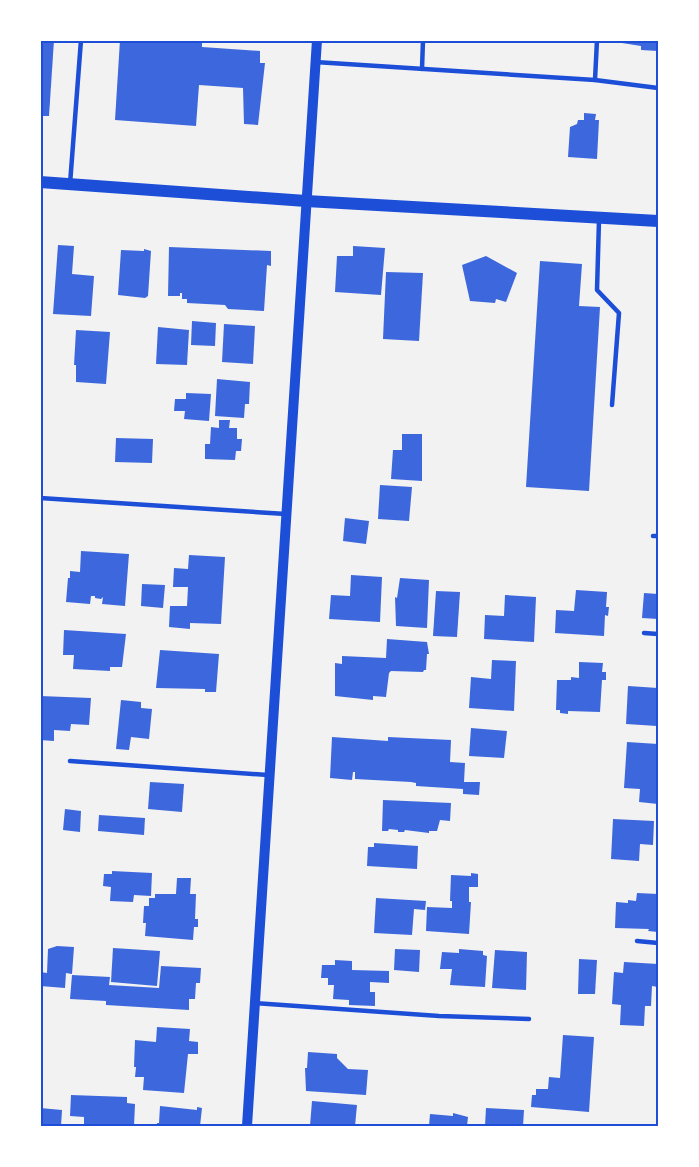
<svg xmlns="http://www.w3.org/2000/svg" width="699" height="1167" font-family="'Exo 2',sans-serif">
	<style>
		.building { fill: #3d67dc }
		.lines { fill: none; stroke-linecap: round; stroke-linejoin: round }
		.service { stroke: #1d4ed8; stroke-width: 4.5 }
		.tertiary { stroke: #1d4ed8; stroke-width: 10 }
		.secondary { stroke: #1d4ed8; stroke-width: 12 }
		.neatline { fill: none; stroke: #1d4ed8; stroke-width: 2 }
	</style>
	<rect width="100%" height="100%" fill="#f2f2f2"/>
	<!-- building -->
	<g class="building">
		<path d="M 40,40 L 54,40 L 49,116 L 40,116 Z"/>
		<path d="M 120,40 L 202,40 L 202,47 L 260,51 L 260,63 L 265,63 L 258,125 L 244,124 L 243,88 L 199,85 L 196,126 L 115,120 Z"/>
		<path d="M 622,40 L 658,40 L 658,51 L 641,50 L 641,46 L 622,43 Z"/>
		<path d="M 584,113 L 596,114 L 595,120 L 599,120 L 597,159 L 568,157 L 570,127 L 577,124 L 578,120 L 584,120 Z"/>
		<path d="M 58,245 L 74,246 L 72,274 L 94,276 L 91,316 L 53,314 Z"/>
		<path d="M 353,246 L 385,248 L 381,295 L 335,292 L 337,256 L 353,256 Z"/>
		<path d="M 169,247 L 271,251 L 271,266 L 267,265 L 264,311 L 228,309 L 225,305 L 187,303 L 187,299 L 182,299 L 182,293 L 180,293 L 180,296 L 168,296 Z"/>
		<path d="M 144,249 L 151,251 L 148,296 L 145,298 L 118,295 L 121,250 L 144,251 Z"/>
		<path d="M 486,256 L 517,273 L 506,302 L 496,299 L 495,303 L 470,301 L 462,265 Z"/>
		<path d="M 540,261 L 582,264 L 579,306 L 600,307 L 589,491 L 526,487 Z"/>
		<path d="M 386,272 L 423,273 L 419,341 L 383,339 Z"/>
		<path d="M 192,321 L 216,323 L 215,346 L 191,345 Z"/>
		<path d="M 224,324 L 255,326 L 253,364 L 222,362 Z"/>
		<path d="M 158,327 L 189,330 L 187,365 L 156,364 Z"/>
		<path d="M 76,330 L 110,332 L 106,384 L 76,382 L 76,365 L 74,365 Z"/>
		<path d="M 217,379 L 250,382 L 249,404 L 245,404 L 244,418 L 215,416 Z"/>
		<path d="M 186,393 L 211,394 L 209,421 L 184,419 L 185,411 L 174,411 L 175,399 L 186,399 Z"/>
		<path d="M 219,420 L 230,420 L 229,428 L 237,428 L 237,439 L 242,439 L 241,451 L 236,451 L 235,460 L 205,459 L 205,444 L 210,444 L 211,427 L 219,428 Z"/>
		<path d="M 402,434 L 422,434 L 422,481 L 391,479 L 393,450 L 402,450 Z"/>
		<path d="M 116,438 L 153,439 L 152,463 L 115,462 Z"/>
		<path d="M 380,485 L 412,487 L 409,521 L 378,519 Z"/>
		<path d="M 345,518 L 369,521 L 366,544 L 343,541 Z"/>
		<path d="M 81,551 L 129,554 L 125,606 L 102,604 L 103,597 L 101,599 L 95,598 L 95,596 L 91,596 L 90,604 L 66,602 L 68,578 L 70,578 L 70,571 L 80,572 Z"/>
		<path d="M 189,555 L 225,557 L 221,624 L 190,623 L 190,629 L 169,627 L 170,606 L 187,606 L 188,587 L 173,587 L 174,568 L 188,569 Z"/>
		<path d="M 351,575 L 382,577 L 380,622 L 329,619 L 331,595 L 350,596 Z"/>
		<path d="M 400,578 L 429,580 L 427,628 L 396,626 L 395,597 L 397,598 Z"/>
		<path d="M 142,584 L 165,585 L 163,608 L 141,606 Z"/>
		<path d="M 576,590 L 607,592 L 606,607 L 609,607 L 608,616 L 605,615 L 604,636 L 555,633 L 556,610 L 574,611 Z"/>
		<path d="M 436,591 L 460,592 L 457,637 L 433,636 Z"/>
		<path d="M 644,593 L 658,594 L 658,619 L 642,618 Z"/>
		<path d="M 505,595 L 536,597 L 534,642 L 484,639 L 485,615 L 504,616 Z"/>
		<path d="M 64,630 L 126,634 L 122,667 L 110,667 L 110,671 L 73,669 L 74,655 L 63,655 Z"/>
		<path d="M 387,639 L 427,642 L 429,654 L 427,654 L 426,670 L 424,670 L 423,672 L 391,671 L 389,673 L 386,697 L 373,696 L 373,700 L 335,696 L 335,663 L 342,664 L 342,656 L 386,658 Z"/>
		<path d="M 160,650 L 219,654 L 216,692 L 205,692 L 205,689 L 156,688 Z"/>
		<path d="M 492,660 L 516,661 L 514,711 L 469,708 L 471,677 L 491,679 Z"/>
		<path d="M 579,662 L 603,663 L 602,672 L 606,672 L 606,680 L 602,680 L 600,712 L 568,711 L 568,714 L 560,713 L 560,710 L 556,710 L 557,680 L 571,680 L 571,677 L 579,678 Z"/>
		<path d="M 628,686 L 658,688 L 657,726 L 626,724 Z"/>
		<path d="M 40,696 L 91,698 L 89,725 L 71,724 L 70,731 L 54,730 L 54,741 L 40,740 Z"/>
		<path d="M 121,700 L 141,702 L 141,708 L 152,709 L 149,739 L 131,737 L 129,750 L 116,749 Z"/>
		<path d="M 471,728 L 507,731 L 504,758 L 469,756 Z"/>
		<path d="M 332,737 L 388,741 L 388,737 L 451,740 L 450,762 L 465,763 L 464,782 L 480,782 L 479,795 L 463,794 L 463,789 L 416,786 L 416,783 L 411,782 L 355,779 L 355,772 L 353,772 L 352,780 L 330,778 Z"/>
		<path d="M 627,742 L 658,744 L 658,804 L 639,802 L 640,789 L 624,788 Z"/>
		<path d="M 150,782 L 184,784 L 182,812 L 148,809 Z"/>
		<path d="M 383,800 L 451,803 L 450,821 L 440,820 L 437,831 L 429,831 L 429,833 L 405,830 L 404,832 L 398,832 L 398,830 L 389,829 L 388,831 L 382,831 Z"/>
		<path d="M 65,809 L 81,811 L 80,832 L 63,830 Z"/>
		<path d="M 99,815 L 145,818 L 144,835 L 98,831 Z"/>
		<path d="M 613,819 L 654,821 L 653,845 L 640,844 L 639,861 L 611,859 Z"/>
		<path d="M 374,843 L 418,846 L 417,869 L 367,866 L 368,847 L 374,847 Z"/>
		<path d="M 112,871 L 152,873 L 151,896 L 134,895 L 133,902 L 110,901 L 111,887 L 103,886 L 104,874 L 112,874 Z"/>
		<path d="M 471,873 L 478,874 L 478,887 L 469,887 L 469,902 L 471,902 L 469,934 L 426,931 L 427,907 L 452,908 L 452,901 L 450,901 L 451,875 L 471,876 Z"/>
		<path d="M 177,878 L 191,878 L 190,894 L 196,894 L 195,919 L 198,919 L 198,927 L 194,927 L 193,940 L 145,936 L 146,923 L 143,923 L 144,906 L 149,906 L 149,898 L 155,898 L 155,894 L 176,894 Z"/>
		<path d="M 637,893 L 658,894 L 658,932 L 648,931 L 649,929 L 615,928 L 616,902 L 628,903 L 628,900 L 636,901 Z"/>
		<path d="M 376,898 L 426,901 L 425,910 L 414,909 L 412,935 L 374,933 Z"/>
		<path d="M 57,946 L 74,947 L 72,974 L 66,973 L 65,988 L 40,986 L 40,972 L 47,973 L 48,949 Z"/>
		<path d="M 113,948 L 160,951 L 157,986 L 111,982 Z"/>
		<path d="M 395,949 L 420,950 L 419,972 L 394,970 Z"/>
		<path d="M 459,949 L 483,951 L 483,955 L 487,956 L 485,987 L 450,985 L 452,969 L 440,969 L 442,952 L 459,953 Z"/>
		<path d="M 495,950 L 527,952 L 526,990 L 492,988 Z"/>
		<path d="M 579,959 L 597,960 L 595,994 L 578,994 Z"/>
		<path d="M 335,960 L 352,961 L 352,970 L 389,971 L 389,983 L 370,982 L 370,992 L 375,992 L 375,1006 L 349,1005 L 349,1000 L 333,999 L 334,985 L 328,985 L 328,978 L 321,978 L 322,965 L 335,965 Z"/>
		<path d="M 624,962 L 658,964 L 658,987 L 652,986 L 651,1006 L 645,1006 L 644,1026 L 620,1025 L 621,1005 L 612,1004 L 614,972 L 623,973 Z"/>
		<path d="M 161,966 L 201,968 L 200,983 L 196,983 L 195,999 L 189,999 L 189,1010 L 106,1005 L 106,1001 L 70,999 L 72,975 L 110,977 L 109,985 L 159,988 Z"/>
		<path d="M 157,1027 L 190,1029 L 189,1041 L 198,1042 L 198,1054 L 188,1054 L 184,1093 L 143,1090 L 144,1077 L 135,1077 L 136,1067 L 134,1067 L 135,1040 L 156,1042 Z"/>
		<path d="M 563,1035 L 594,1037 L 589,1112 L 531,1107 L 532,1095 L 536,1095 L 536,1089 L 548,1089 L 549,1077 L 560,1078 Z"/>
		<path d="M 308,1052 L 337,1054 L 337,1058 L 348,1069 L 368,1070 L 366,1095 L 306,1091 L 305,1068 L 307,1068 Z"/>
		<path d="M 71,1095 L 127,1097 L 127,1103 L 135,1104 L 134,1126 L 84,1126 L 84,1117 L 70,1116 Z"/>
		<path d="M 312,1101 L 357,1105 L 355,1126 L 310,1126 Z"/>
		<path d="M 160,1106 L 197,1110 L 197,1107 L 202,1108 L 200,1126 L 157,1126 L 157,1123 L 159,1123 Z"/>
		<path d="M 40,1108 L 62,1110 L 61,1126 L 40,1126 Z"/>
		<path d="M 486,1108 L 524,1110 L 523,1126 L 485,1126 Z"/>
		<path d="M 453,1113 L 468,1117 L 467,1126 L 429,1126 L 430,1114 L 453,1116 Z"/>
	</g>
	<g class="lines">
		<!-- service -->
		<g class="service">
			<path d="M 315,62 L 595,80 L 658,88"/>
			<path d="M 422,69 L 423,40"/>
			<path d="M 595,80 L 597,40"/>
			<path d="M 70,184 L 81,40"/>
			<path d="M 599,220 L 597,290 L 619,313 L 612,405"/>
			<path d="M 40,498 L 286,514"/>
			<path d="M 653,536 L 658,536"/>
			<path d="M 644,633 L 658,634"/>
			<path d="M 70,761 L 268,775"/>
			<path d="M 637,941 L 658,943"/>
			<path d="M 254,1003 L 439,1016 L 529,1019"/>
		</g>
		<!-- tertiary -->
		<path class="tertiary" d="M 247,1126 L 317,40"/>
		<!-- secondary -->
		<path class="secondary" d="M 40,182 L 306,201 L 658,221"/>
	</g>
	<!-- border -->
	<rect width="699" height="1167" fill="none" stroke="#ffffff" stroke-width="84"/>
	<rect x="42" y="42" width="615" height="1083" class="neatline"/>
</svg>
